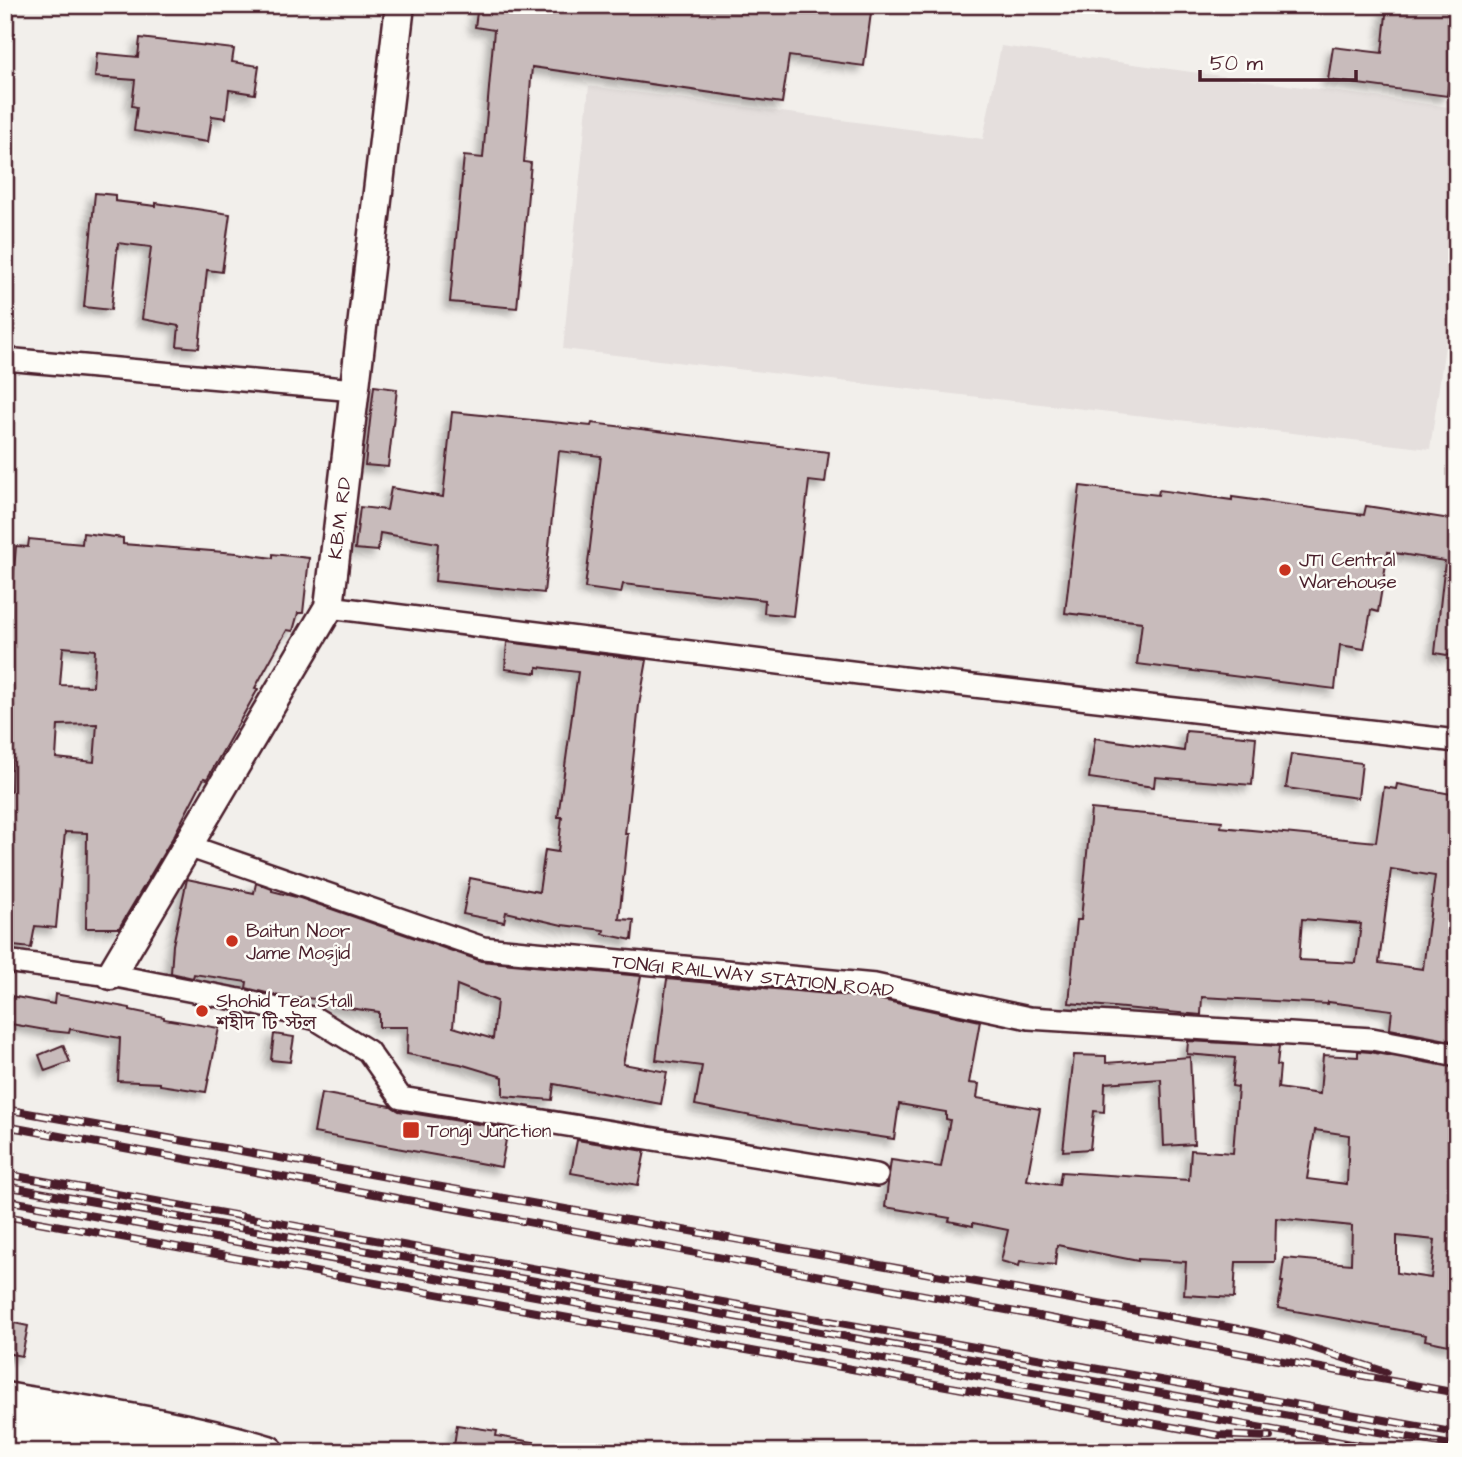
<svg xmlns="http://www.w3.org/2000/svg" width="1462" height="1457" font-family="'Architects Daughter','Noto Sans Bengali',sans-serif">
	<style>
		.built { fill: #e5dfdd }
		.building { fill: #c8bbbb; stroke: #4a1f2b; stroke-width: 2; fill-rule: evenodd; filter: url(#shadow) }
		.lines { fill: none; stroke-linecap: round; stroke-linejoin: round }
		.street-casing { stroke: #4a1f2b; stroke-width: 26 }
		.secondary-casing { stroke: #4a1f2b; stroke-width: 33 }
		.primary-casing { stroke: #4a1f2b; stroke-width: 37 }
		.street { stroke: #fdfcf7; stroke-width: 21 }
		.secondary { stroke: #fdfcf7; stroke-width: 28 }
		.primary { stroke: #fdfcf7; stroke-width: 32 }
		.rail-casing { stroke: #4a1f2b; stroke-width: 8 }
		.rail { stroke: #fdfcf7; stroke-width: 5; stroke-dasharray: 16; stroke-linecap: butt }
		.poi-dot { fill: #c8321e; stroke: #fdfcf7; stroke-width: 2.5 }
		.labels { text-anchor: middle; stroke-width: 5; stroke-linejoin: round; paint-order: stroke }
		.street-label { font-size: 19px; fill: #4a1f2b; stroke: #fdfcf7 }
		.poi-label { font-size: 19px; fill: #4a1f2b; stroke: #fdfcf7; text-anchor: start }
	</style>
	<defs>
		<filter id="shadow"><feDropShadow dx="-5.5" dy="5.5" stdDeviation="3.5" flood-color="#0004"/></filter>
	</defs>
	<rect width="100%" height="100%" fill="#f2efeb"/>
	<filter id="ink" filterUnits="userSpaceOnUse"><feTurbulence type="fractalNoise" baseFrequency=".0143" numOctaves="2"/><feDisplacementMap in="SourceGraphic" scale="14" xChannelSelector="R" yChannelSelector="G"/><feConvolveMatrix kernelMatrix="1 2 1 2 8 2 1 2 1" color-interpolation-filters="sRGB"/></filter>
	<g filter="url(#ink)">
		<!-- built -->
		<path class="built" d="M 1001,46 L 1457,108 L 1457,263 L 1430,449 L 563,349 L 589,86 L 983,139 Z"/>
		<!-- building -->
		<g class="building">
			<path d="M 478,5 L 872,5 L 864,66 L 789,56 L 782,103 L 532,67 L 524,162 L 531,163 L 517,308 L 450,302 L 464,156 L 483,158 L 494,30 L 475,27 Z"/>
			<path d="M 1387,5 L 1457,5 L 1457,44 L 1454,44 L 1447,96 L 1328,80 L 1333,47 L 1382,53 Z"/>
			<path d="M 140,38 L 234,49 L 232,62 L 259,66 L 255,94 L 229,90 L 226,118 L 212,116 L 208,142 L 134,131 L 137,107 L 132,106 L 135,80 L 95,77 L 97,53 L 138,57 Z"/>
			<path d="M 95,193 L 115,195 L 115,201 L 156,206 L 156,203 L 230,214 L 222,272 L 207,270 L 199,348 L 177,346 L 179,326 L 142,319 L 151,247 L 118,243 L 111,310 L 84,307 Z"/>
			<path d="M 374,386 L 397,389 L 388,467 L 365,465 Z"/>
			<path d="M 452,412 L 591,426 L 592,423 L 829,452 L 825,483 L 809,481 L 793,616 L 764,613 L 765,600 L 623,584 L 621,593 L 585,588 L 601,456 L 559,451 L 544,593 L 435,581 L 438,543 L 380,533 L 378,551 L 355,549 L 360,507 L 387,510 L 391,488 L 443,497 Z"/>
			<path d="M 1080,486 L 1158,495 L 1159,490 L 1232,500 L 1232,497 L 1364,515 L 1366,506 L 1457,520 L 1457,644 L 1454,644 L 1453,656 L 1435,653 L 1445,561 L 1388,552 L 1378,612 L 1371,610 L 1364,649 L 1340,645 L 1335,689 L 1137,664 L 1142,622 L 1065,613 Z"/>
			<path d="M 83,533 L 123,538 L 123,544 L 237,553 L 273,558 L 273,554 L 309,558 L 303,613 L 298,613 L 293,631 L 287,630 L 255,688 L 258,689 L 207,779 L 204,778 L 175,834 L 119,928 L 86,928 L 87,833 L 65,832 L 56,928 L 35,926 L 31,948 L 5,945 L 5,791 L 11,791 L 12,753 L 6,753 L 5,690 L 9,628 L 11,628 L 10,584 L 13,583 L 16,546 L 28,547 L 29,539 L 82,544 ZM 63,647 L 95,650 L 93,686 L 60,685 ZM 97,724 L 94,762 L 56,758 L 58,725 Z"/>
			<path d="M 507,642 L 647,660 L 639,705 L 625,834 L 628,834 L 619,919 L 634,920 L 632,940 L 603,934 L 604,930 L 562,925 L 506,912 L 504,922 L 463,914 L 470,878 L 539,892 L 545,850 L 558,852 L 562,817 L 558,817 L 578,672 L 537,667 L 537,673 L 505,669 Z"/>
			<path d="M 1186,731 L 1256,737 L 1252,785 L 1155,777 L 1154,787 L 1089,778 L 1095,738 L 1184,751 Z"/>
			<path d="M 1291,754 L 1362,763 L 1358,798 L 1286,788 Z"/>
			<path d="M 1397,784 L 1457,795 L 1457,1042 L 1390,1029 L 1392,1010 L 1328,1002 L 1328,1004 L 1202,997 L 1201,1015 L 1069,1003 L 1077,920 L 1081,920 L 1091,809 L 1222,821 L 1221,827 L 1376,842 L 1384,787 L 1396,789 ZM 1391,869 L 1435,876 L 1423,969 L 1379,963 ZM 1302,919 L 1361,924 L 1356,963 L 1299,960 Z"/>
			<path d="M 187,879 L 254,893 L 256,883 L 272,889 L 272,891 L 300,898 L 481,961 L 641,976 L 623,1064 L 667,1072 L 661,1104 L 554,1084 L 552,1100 L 503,1096 L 503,1077 L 460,1064 L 407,1054 L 408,1027 L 379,1027 L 379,1012 L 332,1006 L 333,1001 L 298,997 L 297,1000 L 291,999 L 246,988 L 247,982 L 194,974 L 193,978 L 171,973 L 173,945 ZM 457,985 L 497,1001 L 493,1039 L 453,1027 Z"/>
			<path d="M 667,979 L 873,998 L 980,1021 L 969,1083 L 979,1084 L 977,1098 L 1040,1109 L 1027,1180 L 1059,1185 L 1061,1172 L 1189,1180 L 1191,1150 L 1233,1153 L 1238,1087 L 1232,1086 L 1235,1058 L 1187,1054 L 1188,1041 L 1279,1046 L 1277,1065 L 1280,1066 L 1278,1088 L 1320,1094 L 1323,1055 L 1358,1057 L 1358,1051 L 1370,1052 L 1457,1068 L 1457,1327 L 1453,1346 L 1425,1340 L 1426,1335 L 1389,1328 L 1278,1308 L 1283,1282 L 1281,1282 L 1284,1258 L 1351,1264 L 1352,1226 L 1276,1218 L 1275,1262 L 1236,1262 L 1234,1298 L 1184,1295 L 1186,1262 L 1138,1259 L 1138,1261 L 1057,1245 L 1055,1265 L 1020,1261 L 1019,1266 L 1001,1261 L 1008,1230 L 973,1223 L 973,1226 L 949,1221 L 950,1218 L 885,1207 L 891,1160 L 941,1167 L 950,1120 L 946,1119 L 946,1112 L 899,1104 L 894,1139 L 793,1124 L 695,1105 L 702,1066 L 656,1060 ZM 1315,1130 L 1349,1135 L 1347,1184 L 1307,1179 ZM 1397,1236 L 1435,1240 L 1431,1278 L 1397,1273 Z"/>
			<path d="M 55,994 L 130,1008 L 130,1010 L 164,1017 L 164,1019 L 219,1028 L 206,1092 L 160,1085 L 160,1083 L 118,1081 L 120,1038 L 70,1029 L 69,1033 L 51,1031 L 5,1023 L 5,995 L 54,1004 Z"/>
			<path d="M 274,1034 L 294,1037 L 290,1062 L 271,1060 Z"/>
			<path d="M 63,1045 L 70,1062 L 45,1071 L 39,1055 Z"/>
			<path d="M 1074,1055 L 1106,1056 L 1106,1063 L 1190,1057 L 1194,1144 L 1164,1146 L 1161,1079 L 1105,1083 L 1104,1112 L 1094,1111 L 1090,1149 L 1063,1151 Z"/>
			<path d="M 321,1093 L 391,1106 L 399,1111 L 508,1129 L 501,1167 L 314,1133 Z"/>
			<path d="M 577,1140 L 645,1151 L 638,1185 L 571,1173 Z"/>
			<path d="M 5,1321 L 28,1326 L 22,1356 L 5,1353 Z"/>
			<path d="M 457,1425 L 497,1431 L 496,1436 L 534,1442 L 534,1452 L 453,1452 Z"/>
		</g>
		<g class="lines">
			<defs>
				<g id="street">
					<path d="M 5,359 L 355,390"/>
					<path d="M 329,607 L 859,673 L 1457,741"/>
					<path d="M 188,846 L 483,948 L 875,985 L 1029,1018 L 1372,1039 L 1457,1055"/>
					<path d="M 5,961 L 111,975 L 245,1001 L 316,1019 L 368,1051 L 401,1098 L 877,1175"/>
				</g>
				<path id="secondary" d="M 111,975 L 329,607 L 400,5"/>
				<g id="primary">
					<path d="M 5,1399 C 93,1414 183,1426 268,1452"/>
					<path d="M 5,1421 L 180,1452"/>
					<path d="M 5,1444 L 44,1452"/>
				</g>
			</defs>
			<!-- street casing -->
			<use href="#street" class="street-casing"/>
			<!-- secondary casing -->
			<use href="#secondary" class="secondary-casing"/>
			<!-- primary casing -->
			<use href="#primary" class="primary-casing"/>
			<!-- street -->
			<use href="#street" class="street"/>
			<!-- secondary -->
			<use href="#secondary" class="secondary"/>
			<!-- primary -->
			<use href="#primary" class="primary"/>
			<defs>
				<g id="rail">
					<path d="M 5,1109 L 1250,1331 L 1289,1340 L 1386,1372"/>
					<path d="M 5,1126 L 1457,1393"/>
					<path d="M 5,1174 L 1457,1433"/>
					<path d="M 5,1186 L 1457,1446"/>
					<path d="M 5,1200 L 1396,1452"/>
					<path d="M 5,1216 L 1217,1435 L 1270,1437"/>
				</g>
			</defs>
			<!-- rail casing -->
			<use href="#rail" class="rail-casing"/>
			<!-- rail -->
			<use href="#rail" class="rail"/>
		</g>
	</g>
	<!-- markers -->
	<g class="poi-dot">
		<circle cx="1285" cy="570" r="7"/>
		<circle cx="232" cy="941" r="7"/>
		<circle cx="202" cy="1011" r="7"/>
		<rect x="402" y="1121" width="18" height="18" rx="3.5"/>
	</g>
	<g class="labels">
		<!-- street labels -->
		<g class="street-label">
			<text transform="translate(339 518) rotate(-83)" y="7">K.B.M. RD</text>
			<text transform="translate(753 975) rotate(6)" y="7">TONGI RAILWAY STATION ROAD</text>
		</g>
		<!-- poi labels -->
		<g class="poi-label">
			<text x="1299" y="566">JTI Central<tspan x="1299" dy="22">Warehouse</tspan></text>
			<text x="246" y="937">Baitun Noor<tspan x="246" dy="22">Jame Mosjid</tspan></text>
			<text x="216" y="1007">Shohid Tea Stall<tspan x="216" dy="22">শহীদ টি স্টল</tspan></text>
			<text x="427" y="1137">Tongi Junction</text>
		</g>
	</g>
	<!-- margin -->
	<rect width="1462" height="1457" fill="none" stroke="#fdfcf7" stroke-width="28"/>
	<rect x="14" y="14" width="1434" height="1429" fill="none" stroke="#4a1f2b" stroke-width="2.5" filter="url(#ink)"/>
	<!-- scale -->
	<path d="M1200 70v10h156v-10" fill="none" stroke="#4a1f2b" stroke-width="3.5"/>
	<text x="1210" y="70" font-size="21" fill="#4a1f2b" stroke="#fdfcf7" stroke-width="5" paint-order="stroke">50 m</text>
</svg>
